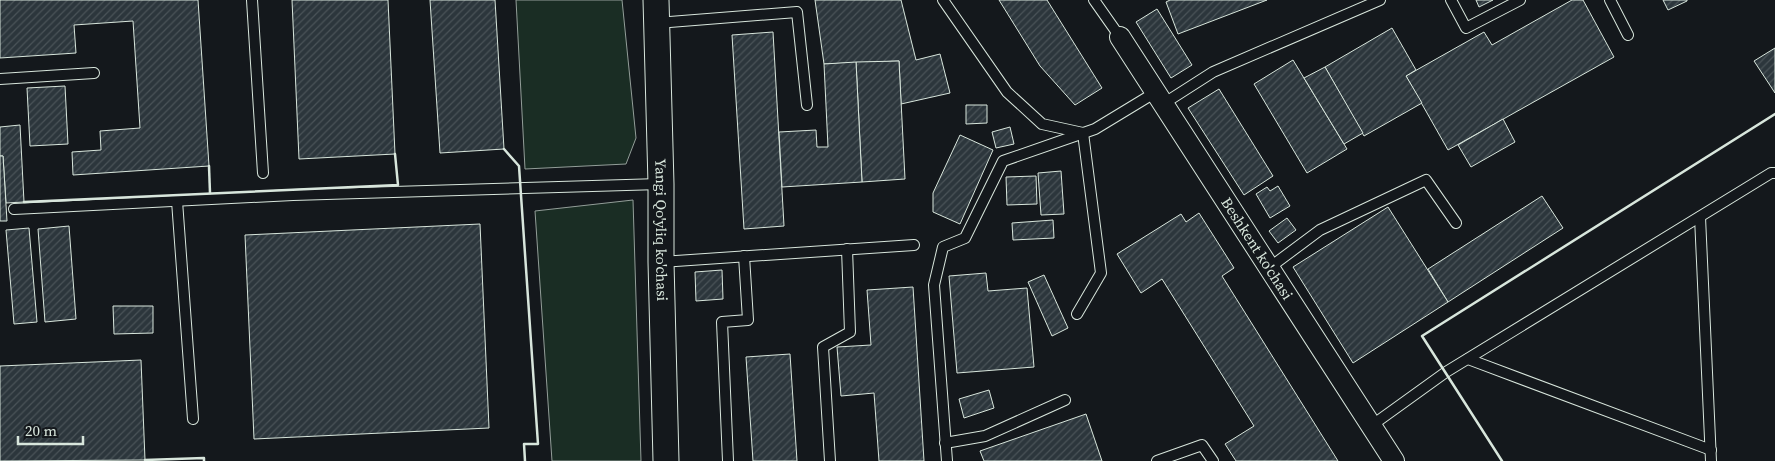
<svg xmlns="http://www.w3.org/2000/svg" width="1775" height="461" font-family="'Source Serif 4',serif">
	<style>
		.grass { fill: #1a2d24; stroke: #939e99 }
		.building { fill: url(#building-hatch); stroke: #d8e6dc }
		.lines { fill: none; stroke-linecap: round; stroke-linejoin: round }
		.service-casing { stroke: #d8e6dc; stroke-width: 12 }
		.minor-casing { stroke: #d8e6dc; stroke-width: 22 }
		.tertiary-casing { stroke: #d8e6dc; stroke-width: 27 }
		.service { stroke: #14181c; stroke-width: 10 }
		.minor { stroke: #14181c; stroke-width: 20 }
		.tertiary { stroke: #14181c; stroke-width: 25 }
		.wall { stroke: #d8e6dc; stroke-width: 2.5 }
		.labels { text-anchor: middle; stroke-width: 4; stroke-linejoin: round; paint-order: stroke }
		.street-label { font-size: 15px; fill: #d8e6dc; stroke: #14181c }
	</style>
	<defs>
		<pattern id="building-hatch" width="6" height="6" patternUnits="userSpaceOnUse" patternTransform="scale(1.25)"><rect width="6" height="6" fill="#2c363c"/><path d="M-1 1l2-2M0 6l6-6M5 7l2-2" fill="none" stroke="#4a5358"/></pattern>
	</defs>
	<rect width="100%" height="100%" fill="#14181c"/>
	<!-- grass -->
	<g class="grass">
		<path d="M 516,0 L 622,0 L 636,138 L 626,164 L 525,169 Z"/>
		<path d="M 633,200 L 641,461 L 552,461 L 535,211 Z"/>
	</g>
	<!-- building -->
	<g class="building">
		<path d="M 0,0 L 198,0 L 209,166 L 73,175 L 72,152 L 101,150 L 100,131 L 140,128 L 133,21 L 74,25 L 76,53 L 0,58 Z"/>
		<path d="M 292,0 L 388,0 L 395,154 L 299,159 Z"/>
		<path d="M 430,0 L 495,0 L 504,149 L 440,153 Z"/>
		<path d="M 815,0 L 901,0 L 916,60 L 940,54 L 950,93 L 901,104 L 899,61 L 824,64 Z"/>
		<path d="M 999,0 L 1047,0 L 1102,88 L 1075,105 L 1040,66 Z"/>
		<path d="M 1170,0 L 1267,0 L 1178,34 L 1166,2 Z"/>
		<path d="M 1476,0 L 1493,0 L 1479,7 Z"/>
		<path d="M 1572,0 L 1583,0 L 1614,57 L 1448,150 L 1406,76 L 1484,32 L 1492,45 Z"/>
		<path d="M 1663,0 L 1687,0 L 1687,1 L 1668,10 Z"/>
		<path d="M 1157,9 L 1192,65 L 1171,78 L 1136,22 Z"/>
		<path d="M 1392,28 L 1416,70 L 1406,76 L 1422,103 L 1364,136 L 1325,67 Z"/>
		<path d="M 773,32 L 784,226 L 744,229 L 732,35 Z"/>
		<path d="M 1775,48 L 1775,93 L 1754,61 Z"/>
		<path d="M 1293,60 L 1347,149 L 1307,173 L 1254,84 Z"/>
		<path d="M 899,61 L 905,179 L 862,182 L 856,62 Z"/>
		<path d="M 856,62 L 862,182 L 782,187 L 779,132 L 816,130 L 817,147 L 828,147 L 824,64 Z"/>
		<path d="M 1325,67 L 1363,133 L 1344,144 L 1304,78 Z"/>
		<path d="M 65,86 L 68,144 L 30,146 L 27,88 Z"/>
		<path d="M 1219,89 L 1273,176 L 1244,195 L 1188,108 Z"/>
		<path d="M 966,105 L 987,105 L 987,123 L 966,124 Z"/>
		<path d="M 1503,119 L 1515,142 L 1471,167 L 1458,145 Z"/>
		<path d="M 20,125 L 24,202 L 6,203 L 3,156 L 0,156 L 0,127 Z"/>
		<path d="M 1010,127 L 1014,144 L 996,148 L 992,132 Z"/>
		<path d="M 960,135 L 993,150 L 960,224 L 933,212 L 933,193 Z"/>
		<path d="M 0,156 L 3,156 L 7,221 L 0,221 Z"/>
		<path d="M 1061,171 L 1064,214 L 1041,215 L 1038,173 Z"/>
		<path d="M 1036,176 L 1037,204 L 1007,205 L 1006,177 Z"/>
		<path d="M 1278,186 L 1290,206 L 1270,218 L 1256,194 L 1267,187 L 1270,191 Z"/>
		<path d="M 1542,196 L 1563,228 L 1448,302 L 1428,269 Z"/>
		<path d="M 1388,207 L 1448,302 L 1353,363 L 1293,267 Z"/>
		<path d="M 1199,213 L 1234,268 L 1222,276 L 1338,461 L 1236,461 L 1225,444 L 1254,426 L 1162,279 L 1141,293 L 1117,254 L 1181,214 L 1186,222 Z"/>
		<path d="M 1287,218 L 1296,230 L 1278,243 L 1269,231 Z"/>
		<path d="M 1053,220 L 1054,238 L 1013,240 L 1012,223 Z"/>
		<path d="M 480,224 L 489,428 L 254,439 L 245,235 Z"/>
		<path d="M 69,226 L 76,319 L 45,322 L 38,229 Z"/>
		<path d="M 29,228 L 37,322 L 14,324 L 6,230 Z"/>
		<path d="M 722,270 L 723,299 L 696,301 L 695,272 Z"/>
		<path d="M 986,273 L 988,291 L 1027,288 L 1034,367 L 957,373 L 949,276 Z"/>
		<path d="M 1044,275 L 1068,328 L 1052,336 L 1028,282 Z"/>
		<path d="M 913,287 L 924,461 L 879,461 L 874,393 L 841,396 L 837,347 L 871,345 L 867,290 Z"/>
		<path d="M 113,306 L 153,306 L 153,333 L 114,334 Z"/>
		<path d="M 790,354 L 797,461 L 753,461 L 746,357 Z"/>
		<path d="M 141,360 L 145,460 L 0,461 L 0,366 Z"/>
		<path d="M 989,390 L 994,408 L 964,418 L 959,399 Z"/>
		<path d="M 1086,414 L 1102,461 L 984,461 L 980,451 Z"/>
	</g>
	<g class="lines">
		<defs>
			<g id="service">
				<path d="M 252,0 L 263,173"/>
				<path d="M 943,0 L 1007,92 L 1042,124 L 1083,133 L 1101,273 L 1077,314"/>
				<path d="M 1094,0 L 1120,37"/>
				<path d="M 1451,0 L 1466,28 L 1520,0"/>
				<path d="M 1610,0 L 1628,35"/>
				<path d="M 657,23 L 797,12 L 807,105"/>
				<path d="M 0,79 L 94,73"/>
				<path d="M 1163,104 L 1213,72 L 1380,0"/>
				<path d="M 177,201 L 193,419"/>
				<path d="M 14,209 L 293,195 L 660,184"/>
				<path d="M 1700,217 L 1711,461"/>
				<path d="M 661,262 L 914,245"/>
				<path d="M 1269,268 L 1320,230 L 1426,180 L 1456,223"/>
				<path d="M 1468,359 L 1711,450"/>
				<path d="M 1371,426 L 1446,372 L 1771,173 L 1775,173"/>
				<path d="M 945,443 L 985,436 L 1065,400"/>
				<path d="M 728,461 L 722,322 L 748,320 L 744,256"/>
				<path d="M 830,461 L 823,347 L 850,332 L 847,249"/>
				<path d="M 947,461 L 934,285 L 943,247 L 965,238 L 1003,161 L 1095,129 L 1156,92"/>
				<path d="M 1157,461 L 1202,445 L 1213,461"/>
			</g>
			<g id="minor">
				<path id="s1" d="M 1120,37 L 1394,461"/>
			</g>
			<g id="tertiary">
				<path id="s2" d="M 656,0 L 661,184 L 661,262 L 666,461"/>
			</g>
		</defs>
		<!-- service casing -->
		<use href="#service" class="service-casing"/>
		<!-- minor casing -->
		<use href="#minor" class="minor-casing"/>
		<!-- tertiary casing -->
		<use href="#tertiary" class="tertiary-casing"/>
		<!-- service -->
		<use href="#service" class="service"/>
		<!-- minor -->
		<use href="#minor" class="minor"/>
		<!-- tertiary -->
		<use href="#tertiary" class="tertiary"/>
		<!-- wall -->
		<g class="wall">
			<path d="M 504,149 L 519,166 L 538,444 L 524,444 L 525,461"/>
			<path d="M 209,166 L 210,193"/>
			<path d="M 24,202 L 398,185 L 395,154"/>
			<path d="M 145,460 L 204,458 L 204,461"/>
			<path d="M 1502,461 L 1422,336 L 1775,114"/>
		</g>
	</g>
	<g class="labels">
		<!-- street labels -->
		<g class="street-label">
			<text dy="5" stroke="none"><textPath href="#s2" startOffset="230">Yangi Qo'yliq ko'chasi</textPath></text>
			<text dy="5" stroke="none"><textPath href="#s1" startOffset="252">Beshkent ko'chasi</textPath></text>
		</g>
	</g>
	<!-- scale -->
	<path d="M18 436v8h65v-8" fill="none" stroke="#d8e6dc" stroke-width="2.5"/>
	<text x="25" y="436" font-size="15" fill="#d8e6dc" stroke="#14181c" stroke-width="4" paint-order="stroke">20 m</text>
</svg>
